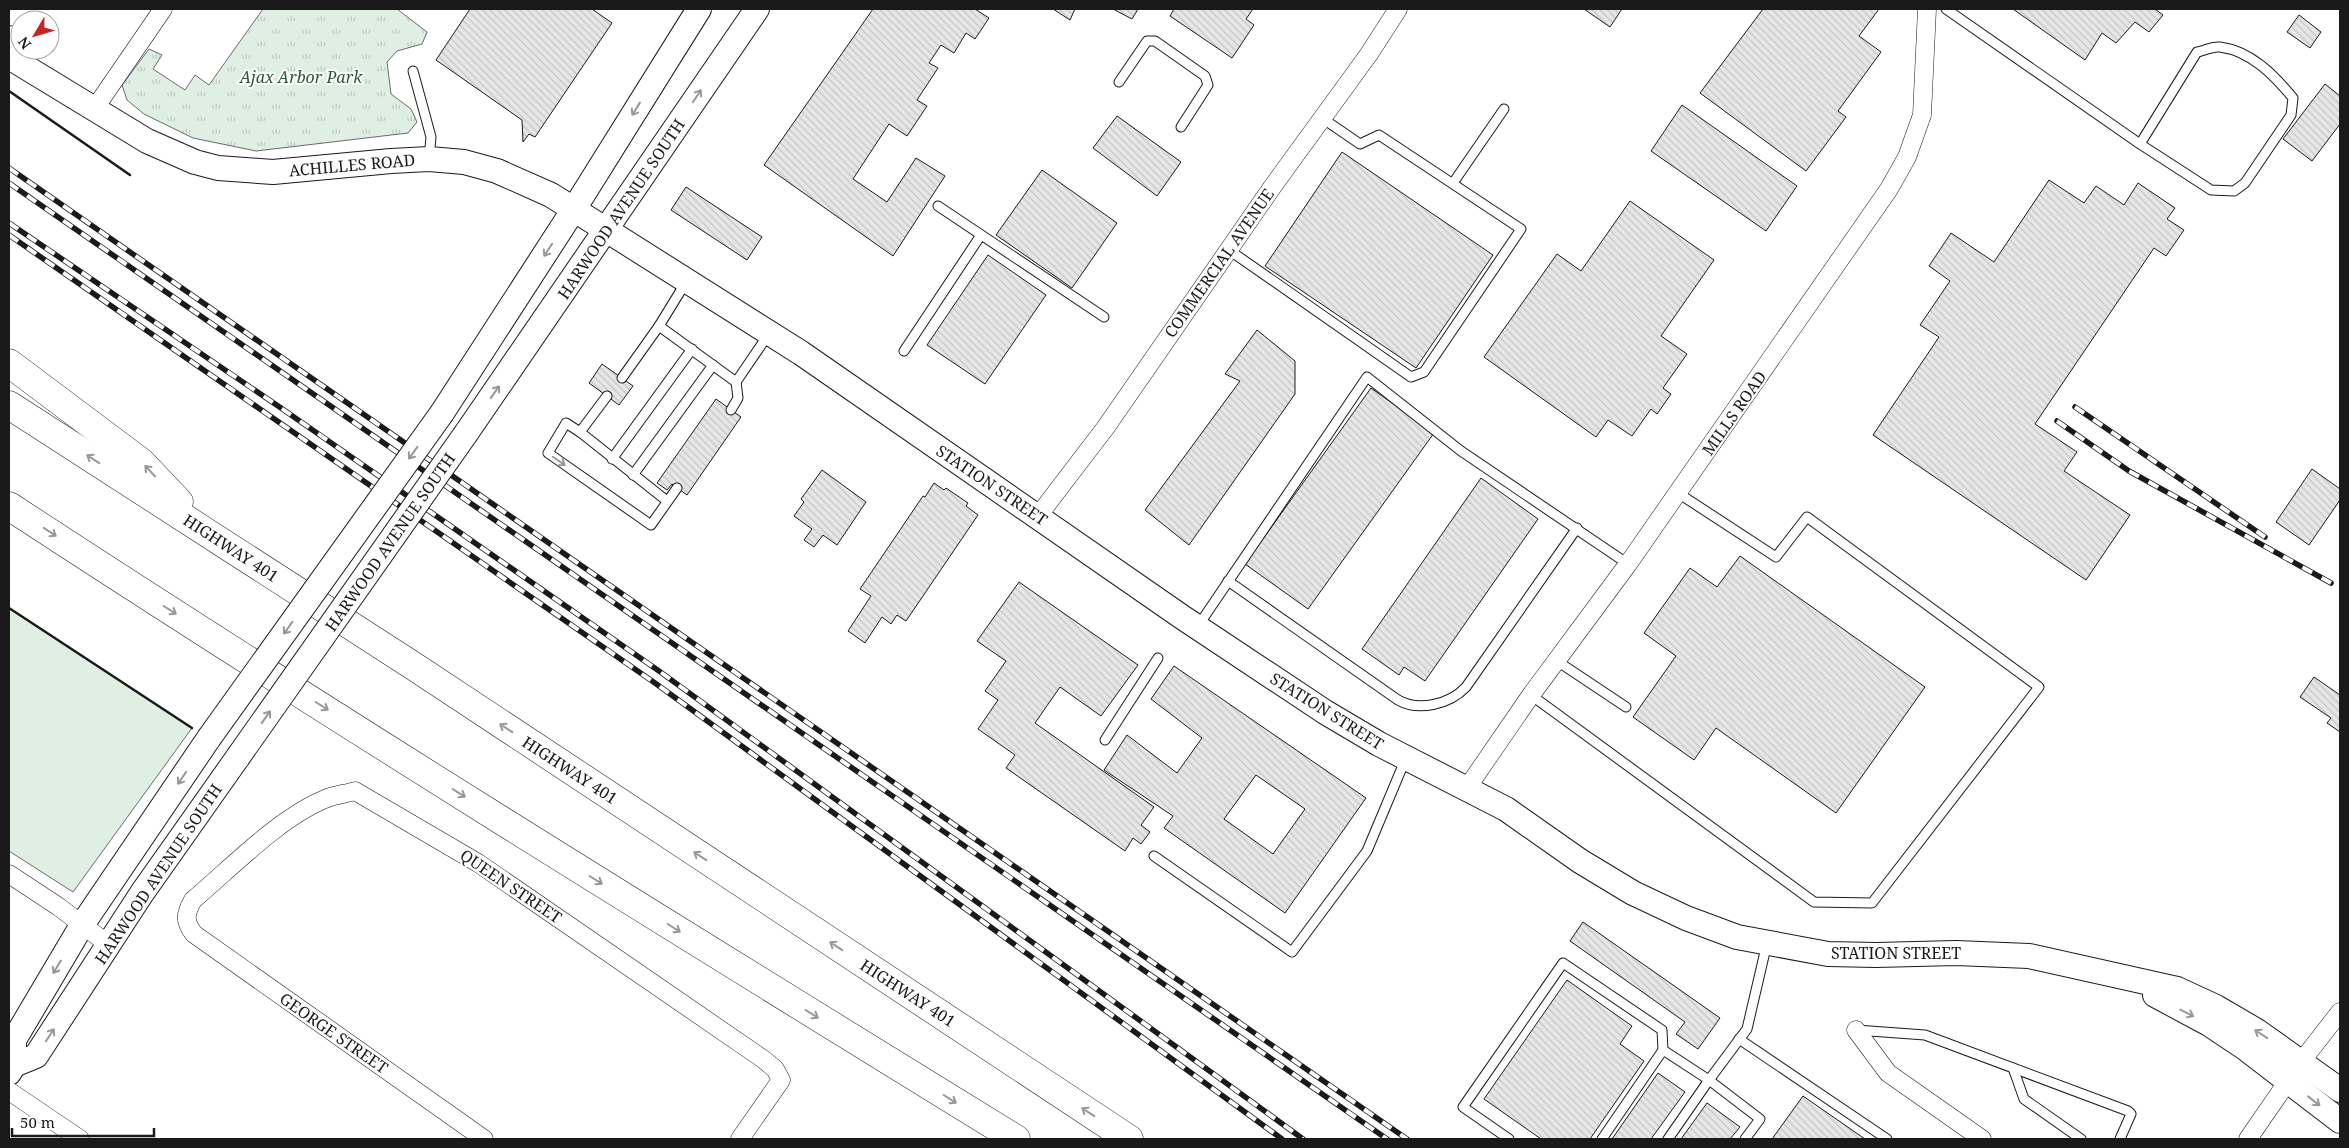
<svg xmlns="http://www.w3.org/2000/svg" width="2349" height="1148" font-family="'Noto Serif',serif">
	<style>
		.green { fill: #e0efe3; stroke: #6a6a6a }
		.park { fill: url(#park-tufts); stroke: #6a6a6a }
		.building { fill: url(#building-back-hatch); stroke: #1a1a1a; fill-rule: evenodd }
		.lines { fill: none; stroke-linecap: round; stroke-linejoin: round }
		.lane-casing { stroke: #1a1a1a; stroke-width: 11 }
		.street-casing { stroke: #1a1a1a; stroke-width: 19 }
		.secondary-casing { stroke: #1a1a1a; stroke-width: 26 }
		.highway-casing { stroke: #1a1a1a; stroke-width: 29 }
		.lane { stroke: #fff; stroke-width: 9 }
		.street { stroke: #fff; stroke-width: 18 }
		.secondary { stroke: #fff; stroke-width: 24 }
		.highway { stroke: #fff; stroke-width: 28 }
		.rail-casing { stroke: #1a1a1a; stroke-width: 5.5 }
		.rail { stroke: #fff; stroke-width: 4; stroke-dasharray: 11; stroke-linecap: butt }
		.secondary-bridge-casing { stroke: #1a1a1a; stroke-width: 26; stroke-linecap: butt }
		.secondary-bridge { stroke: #fff; stroke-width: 24 }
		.wall { stroke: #1a1a1a; stroke-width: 2.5 }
		.oneway { stroke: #989898 }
		.labels { text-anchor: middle; stroke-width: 4; stroke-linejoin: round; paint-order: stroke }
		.park-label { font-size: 16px; font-style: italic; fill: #2b5a34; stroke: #fff }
		.street-label { font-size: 16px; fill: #1a1a1a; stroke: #fff }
	</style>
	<defs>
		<pattern id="park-tufts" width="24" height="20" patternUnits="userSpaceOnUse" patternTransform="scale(1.25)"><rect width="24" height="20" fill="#e0efe3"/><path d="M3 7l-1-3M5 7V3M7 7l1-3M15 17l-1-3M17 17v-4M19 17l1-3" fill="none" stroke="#c0ccc2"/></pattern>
		<pattern id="building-back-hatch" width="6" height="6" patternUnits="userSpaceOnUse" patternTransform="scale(1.25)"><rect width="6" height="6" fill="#e6e6e6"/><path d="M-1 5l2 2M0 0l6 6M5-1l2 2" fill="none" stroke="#c5c5c5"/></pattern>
	</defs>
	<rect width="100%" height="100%" fill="#fff"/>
	<!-- green -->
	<path class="green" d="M 9,608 L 192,728 L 73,892 L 9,851 Z"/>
	<!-- park -->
	<path class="park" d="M 263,9 L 397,9 L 427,32 L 422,44 L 397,51 L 387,62 L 391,94 L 411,109 L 417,122 L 408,133 L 256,151 L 193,138 L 144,114 L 127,100 L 122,85 L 149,49 L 162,55 L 153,69 L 185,90 L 195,75 L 209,85 Z"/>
	<!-- building -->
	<g class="building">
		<path d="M 470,9 L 592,9 L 612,23 L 535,137 L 529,134 L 523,142 L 522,120 L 436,60 Z"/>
		<path d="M 873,9 L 975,9 L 989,18 L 975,39 L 966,33 L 954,53 L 941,45 L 929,63 L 938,68 L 917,100 L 927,106 L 907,136 L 889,124 L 853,179 L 887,202 L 916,158 L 945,176 L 893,256 L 764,165 Z"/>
		<path d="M 1053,9 L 1075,9 L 1070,20 Z"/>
		<path d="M 1113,9 L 1138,9 L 1132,19 Z"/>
		<path d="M 1174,9 L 1253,9 L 1246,19 L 1254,25 L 1232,58 L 1170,16 Z"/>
		<path d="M 1584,9 L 1622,9 L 1610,27 Z"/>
		<path d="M 1763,9 L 1879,9 L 1859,36 L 1881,52 L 1838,111 L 1846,117 L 1806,171 L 1700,93 Z"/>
		<path d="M 2013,9 L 2155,9 L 2163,15 L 2149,32 L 2135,22 L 2116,43 L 2102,33 L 2085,60 Z"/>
		<path d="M 2299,15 L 2321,32 L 2310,48 L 2287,32 Z"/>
		<path d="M 2325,84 L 2340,96 L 2340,124 L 2312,161 L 2283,139 Z"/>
		<path d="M 1682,105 L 1797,186 L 1766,231 L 1651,151 Z"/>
		<path d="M 1117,116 L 1181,162 L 1157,196 L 1093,148 Z"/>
		<path d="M 1342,152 L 1493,255 L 1416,368 L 1265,266 Z"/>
		<path d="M 1042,170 L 1117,223 L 1072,288 L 996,235 Z"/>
		<path d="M 2049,180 L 2084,203 L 2096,186 L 2124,205 L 2138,183 L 2175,208 L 2167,219 L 2184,230 L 2166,256 L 2154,248 L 2035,424 L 2077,452 L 2064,471 L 2130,515 L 2086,580 L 1873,435 L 1939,337 L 1920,325 L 1950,281 L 1929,266 L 1951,233 L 1994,262 Z"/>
		<path d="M 686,187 L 762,237 L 747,260 L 671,210 Z"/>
		<path d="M 1630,201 L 1714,260 L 1661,336 L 1687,354 L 1663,388 L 1671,394 L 1657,414 L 1651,409 L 1632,436 L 1608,420 L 1596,437 L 1484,357 L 1557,254 L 1581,271 Z"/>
		<path d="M 988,255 L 1046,295 L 985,384 L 927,345 Z"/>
		<path d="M 1257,330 L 1295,361 L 1295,394 L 1189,545 L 1145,510 L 1240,381 L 1225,374 Z"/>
		<path d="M 602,364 L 633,386 L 619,405 L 589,383 Z"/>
		<path d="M 1371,388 L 1434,433 L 1308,609 L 1245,564 Z"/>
		<path d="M 716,399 L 741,417 L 687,495 L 672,484 L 667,490 L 657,483 Z"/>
		<path d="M 2312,469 L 2340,489 L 2340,500 L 2309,545 L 2276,522 Z"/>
		<path d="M 822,470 L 866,502 L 837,545 L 823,535 L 814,547 L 804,540 L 812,529 L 794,516 L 804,502 L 801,499 Z"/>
		<path d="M 1481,478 L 1538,519 L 1425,681 L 1404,667 L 1399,675 L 1362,649 Z"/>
		<path d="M 934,483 L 944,490 L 946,488 L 968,503 L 966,506 L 978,515 L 906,621 L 897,615 L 891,624 L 882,617 L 865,643 L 848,631 L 871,596 L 860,589 L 923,496 L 925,497 Z"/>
		<path d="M 1740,556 L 1925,687 L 1836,813 L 1716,728 L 1694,760 L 1633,717 L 1676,656 L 1644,633 L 1690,568 L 1717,587 Z"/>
		<path d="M 1019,582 L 1138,665 L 1101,716 L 1060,687 L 1035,723 L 1154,807 L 1141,825 L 1150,832 L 1141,844 L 1133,838 L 1125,851 L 1006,768 L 1015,755 L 978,729 L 998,700 L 985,691 L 1006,661 L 977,641 Z"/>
		<path d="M 1174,666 L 1366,798 L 1285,913 L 1164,828 L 1173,816 L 1104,770 L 1127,735 L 1177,773 L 1202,738 L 1151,699 ZM 1256,775 L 1305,809 L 1273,854 L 1224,819 Z"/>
		<path d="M 2314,677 L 2340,695 L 2340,732 L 2327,723 L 2331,718 L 2300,697 Z"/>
		<path d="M 1583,922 L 1720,1018 L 1698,1049 L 1676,1034 L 1685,1022 L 1570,941 Z"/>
		<path d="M 1567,980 L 1632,1026 L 1620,1044 L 1644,1061 L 1590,1139 L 1541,1139 L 1484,1099 Z"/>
		<path d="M 1658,1073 L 1685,1092 L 1651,1139 L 1612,1139 Z"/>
		<path d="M 1803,1096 L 1865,1139 L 1772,1139 Z"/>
		<path d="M 1707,1103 L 1740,1127 L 1730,1139 L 1681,1139 Z"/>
	</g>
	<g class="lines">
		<defs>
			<g id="lane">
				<path d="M 1946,9 L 2140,144 L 2211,190 L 2234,191 L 2245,183 L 2291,115 L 2293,98 C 2274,75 2251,51 2220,47 C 2213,46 2203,51 2197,52 L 2140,144"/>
				<path d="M 413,71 L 431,137 L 429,159"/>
				<path d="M 1119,82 L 1147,41 L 1155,41 L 1205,76 L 1208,85 L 1181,127"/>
				<path d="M 1453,183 L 1504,109"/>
				<path d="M 938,206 L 1104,317"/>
				<path d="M 1229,250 L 1411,377 L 1424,372 L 1521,229 L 1379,135 L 1360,144 L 1322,118"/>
				<path d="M 686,282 L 659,326 L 736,382 L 768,335"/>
				<path d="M 904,351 L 981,235"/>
				<path d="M 622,378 L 659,326"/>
				<path d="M 607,396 L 580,432 L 566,423 L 548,453 L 651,525 L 677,488"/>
				<path d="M 731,410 L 738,398 L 736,382"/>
				<path d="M 580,432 L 667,501"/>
				<path d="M 612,459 L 692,349"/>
				<path d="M 633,475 L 713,365"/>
				<path d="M 1228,581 L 1398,700 C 1419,712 1450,704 1466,687 L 1577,528"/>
				<path d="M 1198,626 L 1367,377 L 1461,451 L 1628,564"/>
				<path d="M 1557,661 L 1626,707"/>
				<path d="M 1531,695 L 1814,902 L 1872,903 L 2039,687 L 1807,517 L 1776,557 L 1678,493"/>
				<path d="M 1105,740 L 1158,658"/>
				<path d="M 1154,856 L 1292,952 L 1367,851 L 1406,758"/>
				<path d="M 1856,1030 L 1925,1035 L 2128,1111 L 2131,1114 L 2120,1139"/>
				<path d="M 1739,1039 L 1887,1139"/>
				<path d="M 2013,1068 L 2024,1099 L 2081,1139"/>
				<path d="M 1509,1139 L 1463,1107 L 1563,963 L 1662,1030 L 1663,1050 L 1709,1080 L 1747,1029 L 1767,943"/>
				<path d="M 1602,1139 L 1663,1050"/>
				<path d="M 1668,1139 L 1709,1080 L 1760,1119 L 1745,1139"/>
			</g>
			<g id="street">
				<path d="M 95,108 L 163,9"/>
				<path d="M 1038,516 L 1106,427 L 1273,186 L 1369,54 L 1398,9"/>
				<path d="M 1467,788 L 1531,695 L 1628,564 L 1889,189 L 1907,157 L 1922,115 L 1927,9"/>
				<path d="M 9,874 L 59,907 L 109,945"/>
				<path d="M 1856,1030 L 1888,1073 L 1982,1139"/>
				<path d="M 9,1091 L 80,1139"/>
				<path d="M 484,1139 L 194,934 C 184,921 185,914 193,900 C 232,867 279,818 325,799 C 334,795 345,794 355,791 L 478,863 L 763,1059 L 775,1069 L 781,1080 L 740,1139"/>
				<path d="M 2248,1139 L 2301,1062 L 2340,1012"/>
			</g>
			<g id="secondary">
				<path d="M 9,38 L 20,46"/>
				<path d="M 9,57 L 147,141 L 195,162 L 218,168 L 273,172 L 391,161 L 429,159 L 464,162 L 497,171 L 551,195 L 801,353 L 1182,617 L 1325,712 L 1379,744 L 1506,809 L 1580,861 L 1633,893 L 1686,918 L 1737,937 L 1828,954 L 1876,955 L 1956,953 L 2029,956 L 2177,989 L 2216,1007 L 2257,1031 L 2340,1090"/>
				<path d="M 442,413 L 574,209 L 699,9"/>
				<path d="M 467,432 L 757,9"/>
				<path d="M 2155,995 L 2209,1024 L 2245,1048 L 2340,1121"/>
				<path d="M 14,1065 L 36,1056 L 142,893 L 238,757"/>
				<path d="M 9,1073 L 14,1065 L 14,1040 L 82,925 L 209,738"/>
			</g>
			<g id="highway">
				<path d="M 9,363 L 141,462 L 179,502"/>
				<path d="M 9,405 L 415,667 L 1129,1139"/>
				<path d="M 9,506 C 341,723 678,931 1016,1139"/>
			</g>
		</defs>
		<!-- lane casing -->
		<use href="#lane" class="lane-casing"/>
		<!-- street casing -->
		<use href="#street" class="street-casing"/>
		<!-- secondary casing -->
		<use href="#secondary" class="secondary-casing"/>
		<!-- highway casing -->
		<use href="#highway" class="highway-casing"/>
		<!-- lane -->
		<use href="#lane" class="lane"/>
		<!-- street -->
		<use href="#street" class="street"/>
		<!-- secondary -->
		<use href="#secondary" class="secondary"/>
		<!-- highway -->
		<use href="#highway" class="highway"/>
		<defs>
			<g id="rail">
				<path d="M 9,168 L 1407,1139"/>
				<path d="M 9,183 L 1387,1139"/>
				<path d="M 9,223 L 281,408 L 659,671 L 1303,1139"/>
				<path d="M 9,235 L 655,683 L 1282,1139"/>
				<path d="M 2075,407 L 2265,537"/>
				<path d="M 2057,421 L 2129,471 L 2331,583"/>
			</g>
		</defs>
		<!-- rail casing -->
		<use href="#rail" class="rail-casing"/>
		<!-- rail -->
		<use href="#rail" class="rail"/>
		<defs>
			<g id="secondary-bridge">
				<path d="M 209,738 L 442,413"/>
				<path d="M 238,757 L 467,432"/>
			</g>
		</defs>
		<!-- secondary-bridge casing -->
		<use href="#secondary-bridge" class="secondary-bridge-casing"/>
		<!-- secondary-bridge -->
		<use href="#secondary-bridge" class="secondary-bridge"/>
		<!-- wall -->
		<g class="wall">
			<path d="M 9,91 L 130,175"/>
			<path d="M 9,608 L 192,728"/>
		</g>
	</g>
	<!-- one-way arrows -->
	<defs><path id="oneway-shaft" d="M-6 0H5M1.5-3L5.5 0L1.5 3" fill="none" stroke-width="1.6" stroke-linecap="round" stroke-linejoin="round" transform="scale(1.25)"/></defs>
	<g class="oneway">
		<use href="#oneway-shaft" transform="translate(697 96) rotate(-56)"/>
		<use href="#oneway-shaft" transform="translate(636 109) rotate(122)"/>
		<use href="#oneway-shaft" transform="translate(548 250) rotate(123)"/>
		<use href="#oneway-shaft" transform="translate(495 392) rotate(-55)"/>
		<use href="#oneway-shaft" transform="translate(413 453) rotate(126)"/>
		<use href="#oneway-shaft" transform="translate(93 459) rotate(-147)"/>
		<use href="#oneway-shaft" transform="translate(559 461) rotate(35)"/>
		<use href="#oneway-shaft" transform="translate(150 471) rotate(-133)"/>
		<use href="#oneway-shaft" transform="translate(50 532) rotate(33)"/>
		<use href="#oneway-shaft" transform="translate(170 610) rotate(32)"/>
		<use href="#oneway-shaft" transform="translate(288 628) rotate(126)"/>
		<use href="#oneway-shaft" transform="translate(322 706) rotate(32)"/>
		<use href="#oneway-shaft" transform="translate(266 717) rotate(-55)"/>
		<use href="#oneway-shaft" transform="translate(506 728) rotate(-147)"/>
		<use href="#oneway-shaft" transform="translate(182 778) rotate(124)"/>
		<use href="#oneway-shaft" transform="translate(459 793) rotate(32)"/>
		<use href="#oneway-shaft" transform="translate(700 856) rotate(-147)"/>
		<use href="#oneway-shaft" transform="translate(596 880) rotate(32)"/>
		<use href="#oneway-shaft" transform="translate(674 928) rotate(32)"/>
		<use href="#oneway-shaft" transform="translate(836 946) rotate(-147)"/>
		<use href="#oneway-shaft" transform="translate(57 967) rotate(121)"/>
		<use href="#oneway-shaft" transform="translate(2187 1013) rotate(27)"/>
		<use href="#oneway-shaft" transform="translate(812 1014) rotate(32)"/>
		<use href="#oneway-shaft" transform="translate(2261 1034) rotate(-146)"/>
		<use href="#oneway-shaft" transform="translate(50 1035) rotate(-57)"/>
		<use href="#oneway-shaft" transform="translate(950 1099) rotate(32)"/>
		<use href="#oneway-shaft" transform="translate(2314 1101) rotate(38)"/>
		<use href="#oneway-shaft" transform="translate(1088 1112) rotate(-147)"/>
	</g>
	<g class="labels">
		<!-- park labels -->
		<g class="park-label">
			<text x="301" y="83">Ajax Arbor Park</text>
		</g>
		<!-- street labels -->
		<g class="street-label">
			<text transform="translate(352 165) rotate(-5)" y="6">ACHILLES ROAD</text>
			<text transform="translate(621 209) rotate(-56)" y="6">HARWOOD AVENUE SOUTH</text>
			<text transform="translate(1219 263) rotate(-55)" y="6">COMMERCIAL AVENUE</text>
			<text transform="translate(1734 413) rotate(-55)" y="6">MILLS ROAD</text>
			<text transform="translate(992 485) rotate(34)" y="6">STATION STREET</text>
			<text transform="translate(390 542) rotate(-55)" y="6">HARWOOD AVENUE SOUTH</text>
			<text transform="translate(231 548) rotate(33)" y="6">HIGHWAY 401</text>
			<text transform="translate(1327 711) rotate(32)" y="6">STATION STREET</text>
			<text transform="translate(570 770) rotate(33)" y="6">HIGHWAY 401</text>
			<text transform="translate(158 874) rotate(-56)" y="6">HARWOOD AVENUE SOUTH</text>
			<text transform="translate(511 886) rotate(34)" y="6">QUEEN STREET</text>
			<text x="1896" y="959">STATION STREET</text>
			<text transform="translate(908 993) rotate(33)" y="6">HIGHWAY 401</text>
			<text transform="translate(334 1033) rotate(35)" y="6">GEORGE STREET</text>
		</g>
	</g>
	<!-- border -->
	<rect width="2349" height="1148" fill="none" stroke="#1a1a1a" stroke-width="20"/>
	<!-- north arrow -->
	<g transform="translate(35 35) rotate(232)"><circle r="24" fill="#ffffff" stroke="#a3a3a3"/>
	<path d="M0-4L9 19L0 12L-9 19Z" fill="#c62828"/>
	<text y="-8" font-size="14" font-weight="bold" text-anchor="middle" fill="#1a1a1a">N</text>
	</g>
	<!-- scale -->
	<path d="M12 1128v8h142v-8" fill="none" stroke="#1a1a1a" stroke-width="2.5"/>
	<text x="20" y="1128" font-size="15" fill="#1a1a1a" stroke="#ffffff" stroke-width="4" paint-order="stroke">50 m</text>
</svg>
